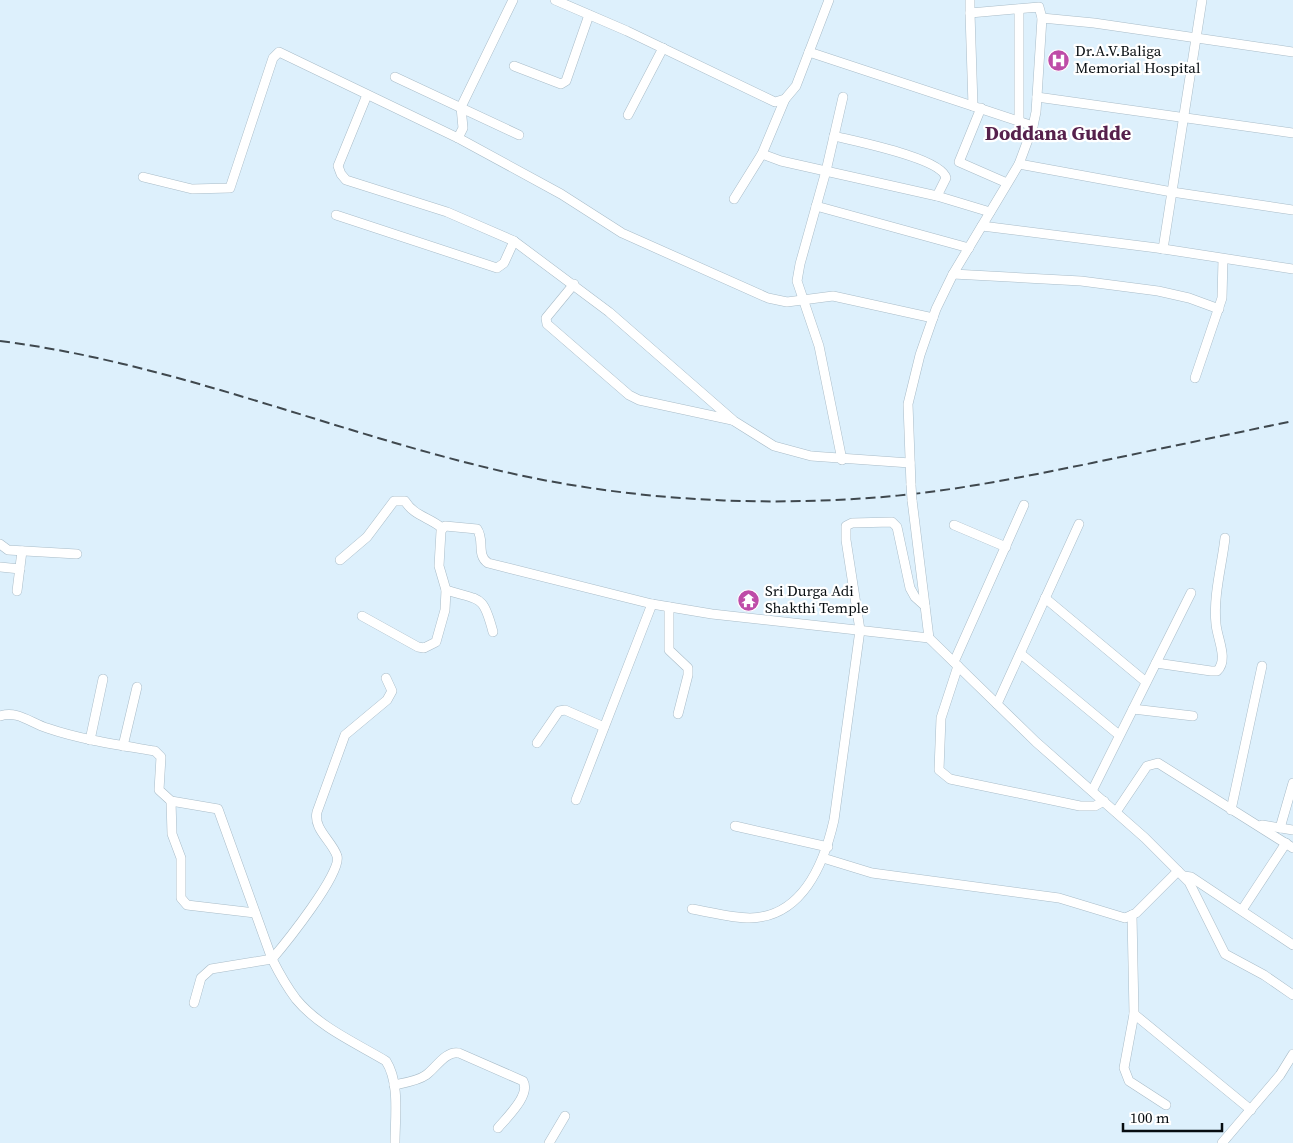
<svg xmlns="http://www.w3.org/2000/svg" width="1293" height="1143" font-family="'Source Serif 4',serif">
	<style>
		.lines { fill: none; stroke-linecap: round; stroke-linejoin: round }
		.minor-casing { stroke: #a9bcc8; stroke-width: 10 }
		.minor { stroke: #fff; stroke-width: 9 }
		.rail { stroke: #3f484e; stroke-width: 2; stroke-dasharray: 10 5; stroke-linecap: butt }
		.minor-bridge-casing { stroke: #a9bcc8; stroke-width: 10; stroke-linecap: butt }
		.minor-bridge { stroke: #fff; stroke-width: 9 }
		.labels { text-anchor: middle; stroke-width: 4.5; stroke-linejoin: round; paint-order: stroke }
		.poi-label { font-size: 15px; fill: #070d11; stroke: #fff; text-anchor: start }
		.district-label { font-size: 20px; font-weight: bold; fill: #56204c; stroke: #fff }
	</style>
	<rect width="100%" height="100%" fill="#ddf0fc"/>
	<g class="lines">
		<defs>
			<g id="minor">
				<path d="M 555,0 L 627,31 L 775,102 L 785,99 L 796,86 L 829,0"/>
				<path d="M 1019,9 L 1019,121"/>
				<path d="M 970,13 L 973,106"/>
				<path d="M 1042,18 L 1094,23 L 1293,52"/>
				<path d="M 809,52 L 1033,126"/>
				<path d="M 514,66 L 561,84 L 566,81 L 589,15"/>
				<path d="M 395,77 L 519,135"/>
				<path d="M 367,95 L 338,166 L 341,174 L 346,180 L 447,212 L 514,241 L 609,312 L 734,421 L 774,446 L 811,456 L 910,463"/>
				<path d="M 1037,97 L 1293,133"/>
				<path d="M 981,108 L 959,162 L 1007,183"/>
				<path d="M 628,115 L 663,48"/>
				<path d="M 834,136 C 854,141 942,158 946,178 L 937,196"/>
				<path d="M 458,138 L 463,128 L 461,107 L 513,0"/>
				<path d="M 762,154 L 781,161 L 937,196 L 990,212"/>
				<path d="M 1019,164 L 1172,192 L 1293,210"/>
				<path d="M 143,177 L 192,189 L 230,188 L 273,58 L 279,52 L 460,139 L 561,194 L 622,233 L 768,298 L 787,302 L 833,296 L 933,318"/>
				<path d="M 734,199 L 762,154 L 785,99"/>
				<path d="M 816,206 L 969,248"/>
				<path d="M 336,215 L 497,268 L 504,263 L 514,241"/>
				<path d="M 982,226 L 1157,248 L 1293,269"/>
				<path d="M 1163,249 L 1202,0"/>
				<path d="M 953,274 L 1081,281 L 1158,291 L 1189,298 L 1219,309"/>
				<path d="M 574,284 L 546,318 L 547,324 L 629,395 L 639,400 L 732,420"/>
				<path d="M 1195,378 L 1222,298 L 1223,259"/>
				<path d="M 842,460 L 819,346 L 797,281 L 800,264 L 826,171 L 843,97"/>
				<path d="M 911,485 L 908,404 L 920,355 L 936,309 L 953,274 L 1019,164 L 1033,126 L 1036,112 L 1042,18 L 1039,7 L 970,13 L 970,0"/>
				<path d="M 912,500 L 929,638 L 1036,742 L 1145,838 L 1189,882 L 1225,954 L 1264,975 L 1293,995"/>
				<path d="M 954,525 L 1006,547"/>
				<path d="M 0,544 L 8,550 L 77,554"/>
				<path d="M 340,560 L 367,537 L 394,501 L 405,501 C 414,516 429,517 442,528"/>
				<path d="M 0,567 L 20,569"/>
				<path d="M 446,590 C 481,601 483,594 493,632"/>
				<path d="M 17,591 L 22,551"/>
				<path d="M 1045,598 L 1146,682"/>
				<path d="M 669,607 L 669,650 L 688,668 L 688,675 L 678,714"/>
				<path d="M 362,616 L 418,647 L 424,648 L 436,642 L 445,610 L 446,590 L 439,566 L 441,531 L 445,526 L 477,529 C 485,540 476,555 488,563 L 652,604 L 712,614 L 929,638"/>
				<path d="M 1021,654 L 1119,735"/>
				<path d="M 954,662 L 1024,505"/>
				<path d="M 1156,663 L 1211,671 L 1217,671 C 1229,660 1217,638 1216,624 C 1213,596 1222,565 1225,538"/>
				<path d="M 958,666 L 941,718 L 939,770 L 950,779 L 1080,806 L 1095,806 L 1104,801"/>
				<path d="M 997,704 L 1079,524"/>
				<path d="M 1133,709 L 1193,716"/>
				<path d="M 0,716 C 17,710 31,723 47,728 C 82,740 119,745 155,751 L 161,757 L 159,790 L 171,801 L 218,809 L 272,959 C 279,973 287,987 296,999 C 319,1027 356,1043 386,1061 C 400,1083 395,1117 395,1143"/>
				<path d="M 90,740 L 103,679"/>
				<path d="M 537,743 L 559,711 L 565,710 L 604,727"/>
				<path d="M 123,746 L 137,687"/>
				<path d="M 1092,791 L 1191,593"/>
				<path d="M 576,800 L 652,604"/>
				<path d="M 171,801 L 172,834 L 181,858 L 181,898 L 187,905 L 255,913"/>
				<path d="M 1231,810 L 1262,666"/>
				<path d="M 1116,812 L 1147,766 L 1158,763 L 1293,848"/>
				<path d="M 1262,825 L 1293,830"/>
				<path d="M 735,826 L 828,847"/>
				<path d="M 1280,828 L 1293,783"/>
				<path d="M 823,858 L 872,873 L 1059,898 L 1125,918 L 1136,913 L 1178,871"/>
				<path d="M 1184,876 L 1191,877 L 1293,945"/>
				<path d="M 692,909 C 710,912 731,918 750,918 C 802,917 824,864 834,820 L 860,630 L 846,540 L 846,526 L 852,523 L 892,522 L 897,527 L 910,588 L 915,597 L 925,606"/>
				<path d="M 1242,910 L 1286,843"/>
				<path d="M 1132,915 L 1134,1014 L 1124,1068 L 1129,1081 L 1166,1105"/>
				<path d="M 194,1003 L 201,978 L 211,969 L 272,959 C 284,945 343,872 337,856 C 332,841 313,829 317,812 L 345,735 L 387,700 L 392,691 L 386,678"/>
				<path d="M 1134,1014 L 1251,1110"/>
				<path d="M 394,1085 C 404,1083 418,1081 426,1075 C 435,1069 446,1050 459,1053 L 523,1081 C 531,1095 507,1117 498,1128"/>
				<path d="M 549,1143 L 565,1116"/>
				<path d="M 1222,1143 L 1280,1075 L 1293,1054"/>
			</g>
		</defs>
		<!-- minor casing -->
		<use href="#minor" class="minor-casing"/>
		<!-- minor -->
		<use href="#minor" class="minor"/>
		<!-- rail -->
		<path class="rail" d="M 0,341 C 183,364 353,441 533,478 C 643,500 757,506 869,498 C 944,493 1018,478 1092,463 C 1159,449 1226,435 1293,421"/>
		<defs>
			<path id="minor-bridge" d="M 911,485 L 912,500"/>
		</defs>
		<!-- minor-bridge casing -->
		<use href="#minor-bridge" class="minor-bridge-casing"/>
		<!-- minor-bridge -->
		<use href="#minor-bridge" class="minor-bridge"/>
	</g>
	<!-- icons -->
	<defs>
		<symbol id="hospital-disc" viewBox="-11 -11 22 22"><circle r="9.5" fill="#be4ca8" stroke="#fff"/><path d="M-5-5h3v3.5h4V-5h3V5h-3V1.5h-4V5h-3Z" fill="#fff"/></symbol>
		<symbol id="temple-disc" viewBox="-11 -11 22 22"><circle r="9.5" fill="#be4ca8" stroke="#fff"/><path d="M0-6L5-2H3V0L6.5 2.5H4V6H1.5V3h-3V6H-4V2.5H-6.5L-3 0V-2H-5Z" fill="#fff"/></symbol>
	</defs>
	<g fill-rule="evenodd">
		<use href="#hospital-disc" x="1046" y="48" width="25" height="25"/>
		<use href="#temple-disc" x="736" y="588" width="25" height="25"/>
	</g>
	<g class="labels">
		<!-- poi labels -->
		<g class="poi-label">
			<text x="1075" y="56">Dr.A.V.Baliga<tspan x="1075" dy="17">Memorial Hospital</tspan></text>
			<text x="765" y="596">Sri Durga Adi<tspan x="765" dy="17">Shakthi Temple</tspan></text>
		</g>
		<!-- district labels -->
		<g class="district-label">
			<text x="1058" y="140">Doddana Gudde</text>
		</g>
	</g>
	<!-- scale -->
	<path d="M1123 1123v8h99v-8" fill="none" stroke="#070d11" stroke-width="2.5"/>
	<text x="1130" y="1123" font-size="15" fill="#070d11" stroke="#ffffff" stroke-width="4" paint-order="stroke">100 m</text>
</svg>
